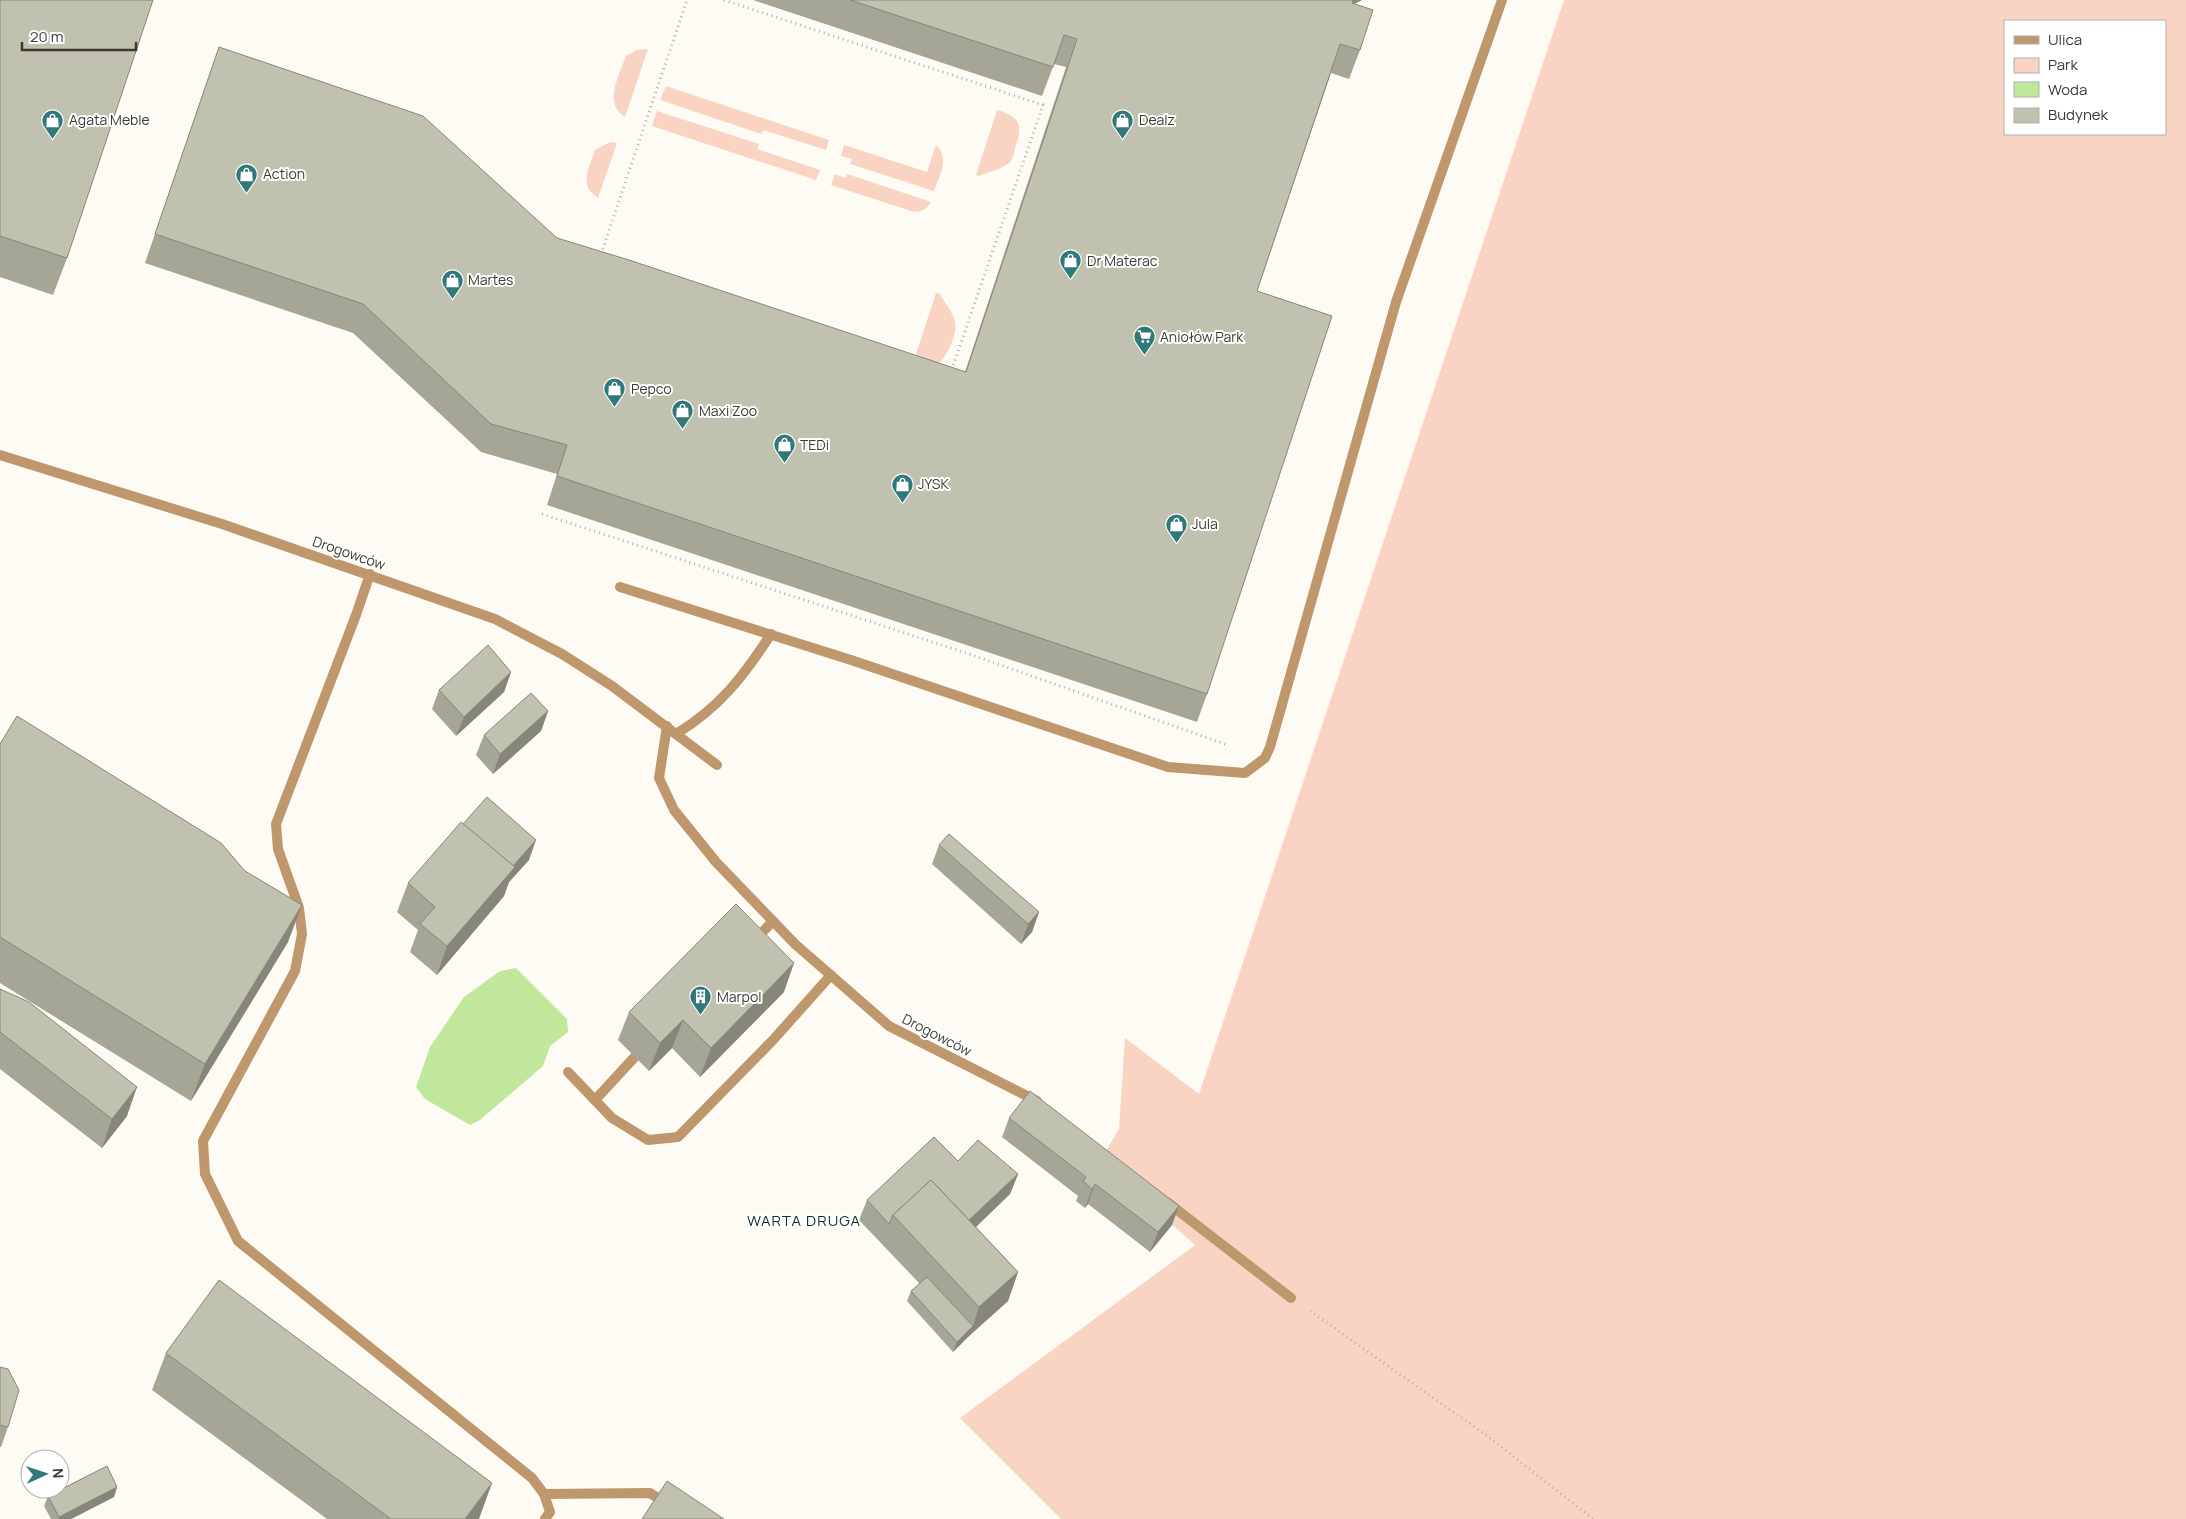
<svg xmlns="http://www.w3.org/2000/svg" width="2186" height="1519" font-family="Manrope,sans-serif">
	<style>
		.green { fill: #f9d4c2; fill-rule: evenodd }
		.water { fill: #c0e79c }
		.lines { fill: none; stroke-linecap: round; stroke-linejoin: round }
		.path { stroke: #b3b0a9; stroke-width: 3; stroke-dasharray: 1 4; stroke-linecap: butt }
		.service { stroke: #bf976d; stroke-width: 10 }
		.minor { stroke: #bf976d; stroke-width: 10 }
		.wall { fill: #a5a696 }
		.shaded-wall { fill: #86877a }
		.building { fill: #c0c1af; stroke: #86877a }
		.labels { text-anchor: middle; stroke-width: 4; stroke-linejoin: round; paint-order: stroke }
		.poi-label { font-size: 14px; fill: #3c3932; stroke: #fff; text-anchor: start }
		.street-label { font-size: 14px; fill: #3c3932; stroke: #fff }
		.neighbourhood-label { font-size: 15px; letter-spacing: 1px; fill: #0d302f; stroke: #fff }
	</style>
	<rect width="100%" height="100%" fill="#fefbf4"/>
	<!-- green -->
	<g class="green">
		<path d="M 1564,0 L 2186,0 L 2186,1519 L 1061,1519 L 960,1418 L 1195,1245 L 1100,1161 L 1119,1129 L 1125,1038 L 1199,1094 ZM 2005,21 L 2165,21 L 2165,134 L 2005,134 Z"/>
		<path d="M 648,49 L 625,117 C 603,103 619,76 626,56 L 637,50 Z"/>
		<path d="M 666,86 L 829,140 L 826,150 L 763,130 L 761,134 L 660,100 Z"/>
		<path d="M 997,110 C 1021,117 1023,126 1015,148 C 1014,153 1013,159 1009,163 C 1002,169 988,172 979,176 L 976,175 Z"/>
		<path d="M 657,111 L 759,144 L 757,149 L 820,170 L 816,180 L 652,126 Z"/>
		<path d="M 610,142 L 617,143 L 598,198 C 578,185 589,169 595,150 Z"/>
		<path d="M 844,145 L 927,172 L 936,145 C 950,159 940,175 934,191 L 850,164 L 852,159 L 841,156 Z"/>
		<path d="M 835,174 L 845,178 L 847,174 L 931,202 C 926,210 920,213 911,211 L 831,185 Z"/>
		<path d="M 936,293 L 940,294 C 945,303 953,313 955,322 C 958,334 946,360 935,366 L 913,363 Z"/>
	</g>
	<!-- water -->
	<path class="water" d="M 516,968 L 567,1019 L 568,1032 L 550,1046 L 543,1066 L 480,1120 L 470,1125 L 425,1099 L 416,1087 L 430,1047 L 464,997 L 500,971 Z"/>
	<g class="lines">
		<!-- path -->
		<g class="path">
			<path d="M 724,0 L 1043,105 L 952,369"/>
			<path d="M 601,254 L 687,0"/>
			<path d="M 542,514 L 969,654 L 1228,745"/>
			<path d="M 1310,1311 L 1486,1435 L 1593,1519"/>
		</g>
		<!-- service -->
		<g class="service">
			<path d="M 370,574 L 356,615 L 276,824 L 278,849 L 299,908 L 302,934 L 295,971 L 203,1141 L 205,1174 L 238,1241 L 532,1478 L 544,1494 L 550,1512 L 545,1519"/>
			<path d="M 620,587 L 851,660 L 1168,767 L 1245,773 L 1265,758 L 1270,747 L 1396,302 L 1502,0"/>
			<path d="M 667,726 L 659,778 L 674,810 L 716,862 L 795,944 L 889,1026 L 1037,1101"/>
			<path d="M 676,734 C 720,707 743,677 771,634"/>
			<path d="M 754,941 L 773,921"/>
			<path d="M 568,1072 L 612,1118 L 648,1140 L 678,1137 L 773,1040 L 831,975"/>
			<path d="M 595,1100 L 643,1048"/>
			<path d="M 1167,1202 L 1291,1298"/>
			<path d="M 544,1494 L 650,1493 L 667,1504"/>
		</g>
		<!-- minor -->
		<path class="minor" d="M 0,455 L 222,524 L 495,619 L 562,654 L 612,686 L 717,765"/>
	</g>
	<!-- wall -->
	<g class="wall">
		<path d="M 0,0 L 67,258 L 53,295 L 0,277 Z"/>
		<path d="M 753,0 L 1362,0 L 1354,4 L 1360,50 L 1349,79 L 1331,73 L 1257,291 L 1207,694 L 1197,722 L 547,505 L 557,474 L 481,452 L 353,333 L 145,263 L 219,47 L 557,238 L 965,372 L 1066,67 L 1054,64 L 1042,96 Z"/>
		<path d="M 511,672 L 504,692 L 456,736 L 432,709 L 439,690 Z"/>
		<path d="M 548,711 L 541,731 L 493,774 L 476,755 L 484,735 Z"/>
		<path d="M 0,744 L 288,942 L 191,1101 L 0,983 Z"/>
		<path d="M 463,824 L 529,860 L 509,882 L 504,896 L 437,975 L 410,952 L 418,930 L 397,912 L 408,883 Z"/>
		<path d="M 939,845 L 1039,912 L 1032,932 L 1021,944 L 932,864 Z"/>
		<path d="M 0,989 L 127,1116 L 102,1148 L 0,1069 Z"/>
		<path d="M 784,992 L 700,1077 L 672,1048 L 649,1071 L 618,1040 L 629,1012 Z"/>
		<path d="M 1009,1118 L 1172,1225 L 1150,1252 L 1088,1204 L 1085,1208 L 1076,1201 L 1078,1196 L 1002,1137 Z"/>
		<path d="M 958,1161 L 1018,1174 L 1010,1194 L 976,1227 L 1018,1272 L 1008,1301 L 969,1336 L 953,1352 L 907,1301 L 911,1291 L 920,1284 L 859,1220 L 867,1200 Z"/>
		<path d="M 166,1353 L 479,1519 L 327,1519 L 152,1390 Z"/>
		<path d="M 0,1367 L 8,1427 L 1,1447 L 0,1447 Z"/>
		<path d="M 117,1487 L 114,1497 L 71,1519 L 51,1519 L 44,1506 L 48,1496 Z"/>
	</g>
	<!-- shaded-wall -->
	<g class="shaded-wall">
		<path d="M 1352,0 L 1362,0 L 1350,6 Z"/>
		<path d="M 511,672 L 504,692 L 456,736 L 464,717 Z"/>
		<path d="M 548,711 L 541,731 L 493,774 L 500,754 Z"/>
		<path d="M 536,840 L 529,860 L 509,882 L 504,896 L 437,975 L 447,946 L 507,873 Z"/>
		<path d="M 302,905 L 288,942 L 191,1101 L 205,1064 Z"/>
		<path d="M 1039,912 L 1032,932 L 1021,944 L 1028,924 Z"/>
		<path d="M 794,963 L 784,992 L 700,1077 L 711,1048 Z"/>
		<path d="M 683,1020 L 672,1048 L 649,1071 L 660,1043 Z"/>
		<path d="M 137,1087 L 127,1116 L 102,1148 L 112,1119 Z"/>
		<path d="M 1018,1174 L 1010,1194 L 956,1246 L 963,1226 Z"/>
		<path d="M 1095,1184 L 1088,1204 L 1085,1208 L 1092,1189 Z"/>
		<path d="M 1179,1206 L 1172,1225 L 1150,1252 L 1158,1232 Z"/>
		<path d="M 1018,1272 L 1008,1301 L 969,1336 L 953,1352 L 957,1342 L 973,1326 L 979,1307 Z"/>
		<path d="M 492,1483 L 479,1519 L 465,1519 Z"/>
		<path d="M 117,1487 L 114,1497 L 71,1519 L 58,1519 L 59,1517 Z"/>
	</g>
	<!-- building -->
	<g class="building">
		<path d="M 0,0 L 153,0 L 67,258 L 0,236 Z"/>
		<path d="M 850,0 L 1353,0 L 1352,3 L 1373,10 L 1360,50 L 1340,44 L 1257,291 L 1332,316 L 1207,694 L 557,476 L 567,445 L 491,424 L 363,304 L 155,234 L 219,47 L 423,116 L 557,238 L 629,260 L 966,372 L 1077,39 L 1064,35 L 1053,67 Z"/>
		<path d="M 488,645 L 511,672 L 464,717 L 439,690 Z"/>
		<path d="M 531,693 L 548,711 L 500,754 L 484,735 Z"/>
		<path d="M 17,716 L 221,843 L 245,871 L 302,905 L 205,1064 L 0,937 L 0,744 Z"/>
		<path d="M 487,797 L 536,840 L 513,866 L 463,824 Z"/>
		<path d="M 461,822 L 515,867 L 447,946 L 420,924 L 435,907 L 408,883 Z"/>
		<path d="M 949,834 L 1039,912 L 1028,924 L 939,845 Z"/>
		<path d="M 736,904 L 794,963 L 711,1048 L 683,1020 L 660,1043 L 629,1012 Z"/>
		<path d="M 0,989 L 29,1002 L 137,1087 L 112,1119 L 0,1032 Z"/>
		<path d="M 1030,1091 L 1179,1206 L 1158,1232 L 1095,1184 L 1092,1189 L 1083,1181 L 1086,1177 L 1009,1118 Z"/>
		<path d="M 934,1137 L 958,1161 L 978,1140 L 1018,1174 L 969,1220 L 931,1180 L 893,1215 L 889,1224 L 867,1200 Z"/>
		<path d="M 931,1180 L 1018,1272 L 979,1307 L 893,1215 Z"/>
		<path d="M 927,1277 L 973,1326 L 957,1342 L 911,1291 Z"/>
		<path d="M 219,1280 L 492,1483 L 465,1519 L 391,1519 L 166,1353 Z"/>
		<path d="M 0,1367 L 8,1369 L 19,1390 L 8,1427 L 0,1425 Z"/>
		<path d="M 107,1466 L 117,1487 L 59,1517 L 48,1496 Z"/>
		<path d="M 667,1481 L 724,1519 L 642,1519 Z"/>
	</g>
	<!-- icons -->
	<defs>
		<symbol id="shop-pin" viewBox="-11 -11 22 30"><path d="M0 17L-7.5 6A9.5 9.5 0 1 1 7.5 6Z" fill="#307978" stroke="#fff"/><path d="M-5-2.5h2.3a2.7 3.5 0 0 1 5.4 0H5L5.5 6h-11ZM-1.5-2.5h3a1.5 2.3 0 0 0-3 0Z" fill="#fff"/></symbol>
		<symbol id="supermarket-pin" viewBox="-11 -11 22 30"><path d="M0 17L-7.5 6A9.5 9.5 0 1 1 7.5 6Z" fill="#307978" stroke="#fff"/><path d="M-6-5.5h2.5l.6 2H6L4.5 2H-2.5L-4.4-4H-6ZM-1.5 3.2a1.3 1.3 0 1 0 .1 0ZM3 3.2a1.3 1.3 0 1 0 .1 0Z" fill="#fff"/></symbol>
		<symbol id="building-pin" viewBox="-11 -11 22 30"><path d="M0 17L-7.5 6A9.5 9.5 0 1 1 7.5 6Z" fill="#307978" stroke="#fff"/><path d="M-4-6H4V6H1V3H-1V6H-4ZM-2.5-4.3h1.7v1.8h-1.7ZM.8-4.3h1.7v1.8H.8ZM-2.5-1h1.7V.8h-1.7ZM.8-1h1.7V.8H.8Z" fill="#fff"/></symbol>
	</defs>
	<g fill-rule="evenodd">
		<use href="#shop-pin" x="40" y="108" width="25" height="34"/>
		<use href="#shop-pin" x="1110" y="108" width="25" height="34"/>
		<use href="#shop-pin" x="234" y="162" width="25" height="34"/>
		<use href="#shop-pin" x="1058" y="248" width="25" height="34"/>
		<use href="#shop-pin" x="440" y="268" width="25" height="34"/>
		<use href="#supermarket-pin" x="1132" y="324" width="25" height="34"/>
		<use href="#shop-pin" x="602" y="376" width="25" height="34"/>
		<use href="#shop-pin" x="670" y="398" width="25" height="34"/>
		<use href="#shop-pin" x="772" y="432" width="25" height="34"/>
		<use href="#shop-pin" x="890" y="472" width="25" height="34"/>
		<use href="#shop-pin" x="1164" y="512" width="25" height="34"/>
		<use href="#building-pin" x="688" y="984" width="25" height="34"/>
	</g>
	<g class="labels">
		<!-- poi labels -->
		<g class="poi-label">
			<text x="69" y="125">Agata Meble</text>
			<text x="1139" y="125">Dealz</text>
			<text x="263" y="179">Action</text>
			<text x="1087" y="266">Dr Materac</text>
			<text x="468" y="285">Martes</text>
			<text x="1160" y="342">Aniołów Park</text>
			<text x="631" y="394">Pepco</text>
			<text x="699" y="416">Maxi Zoo</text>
			<text x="800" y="450">TEDi</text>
			<text x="918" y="489">JYSK</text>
			<text x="1192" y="529">Jula</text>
			<text x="717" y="1002">Marpol</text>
		</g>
		<!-- street labels -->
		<g class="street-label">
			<text transform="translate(349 553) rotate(19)" y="5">Drogowców</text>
			<text transform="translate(937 1035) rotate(27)" y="5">Drogowców</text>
		</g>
		<!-- neighbourhood labels -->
		<g class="neighbourhood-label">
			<text x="804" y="1226">WARTA DRUGA</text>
		</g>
	</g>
	<!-- legend -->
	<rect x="2004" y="20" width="162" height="115" fill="#ffffff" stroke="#b1b0ad"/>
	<rect x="2014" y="36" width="25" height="8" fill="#bf976d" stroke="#b1b0ad"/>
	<text x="2048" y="45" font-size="15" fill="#3c3932">Ulica</text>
	<rect x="2014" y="58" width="25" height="15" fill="#f9d4c2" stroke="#b1b0ad"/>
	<text x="2048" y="70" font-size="15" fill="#3c3932">Park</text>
	<rect x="2014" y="82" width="25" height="15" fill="#c0e79c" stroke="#b1b0ad"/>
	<text x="2048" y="95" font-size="15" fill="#3c3932">Woda</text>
	<rect x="2014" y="108" width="25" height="15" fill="#c0c1af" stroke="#b1b0ad"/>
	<text x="2048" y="120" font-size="15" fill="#3c3932">Budynek</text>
	<!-- north arrow -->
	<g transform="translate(45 1474) rotate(87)"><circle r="24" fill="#ffffff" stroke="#b1b0ad"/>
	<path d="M0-4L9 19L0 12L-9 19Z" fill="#307978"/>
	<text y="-8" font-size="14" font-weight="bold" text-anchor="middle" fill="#3c3932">N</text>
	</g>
	<!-- scale -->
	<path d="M22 42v8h114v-8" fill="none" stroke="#3c3932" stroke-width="2.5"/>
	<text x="30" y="42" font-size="15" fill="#3c3932" stroke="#ffffff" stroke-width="4" paint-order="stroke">20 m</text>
</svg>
